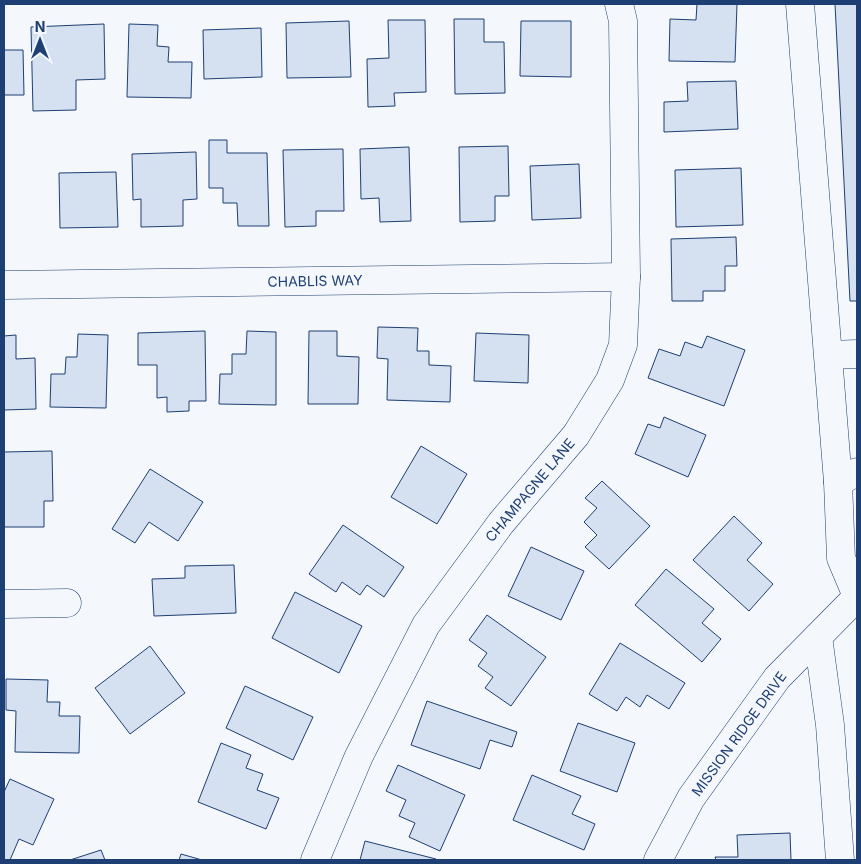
<svg xmlns="http://www.w3.org/2000/svg" width="861" height="864" font-family="Inter,sans-serif">
	<style>
		.building { fill: #d5e0f0; stroke: #1d3f73 }
		.lines { fill: none; stroke-linecap: round; stroke-linejoin: round }
		.minor-casing { stroke: #1d3f73; stroke-width: 29 }
		.minor { stroke: #f4f7fb; stroke-width: 28 }
		.labels { text-anchor: middle; stroke-width: 4; stroke-linejoin: round; paint-order: stroke }
		.street-label { font-size: 14px; fill: #1d3f73; stroke: #f4f7fb }
	</style>
	<rect width="100%" height="100%" fill="#f4f7fb"/>
	<!-- building -->
	<g class="building">
		<path d="M 697,4 L 737,4 L 735,62 L 669,61 L 670,19 L 696,20 Z"/>
		<path d="M 835,4 L 857,4 L 857,301 L 850,301 Z"/>
		<path d="M 454,19 L 484,19 L 484,42 L 504,42 L 505,93 L 455,94 Z"/>
		<path d="M 388,20 L 425,20 L 426,92 L 394,93 L 395,106 L 368,107 L 367,59 L 389,58 Z"/>
		<path d="M 349,21 L 351,77 L 287,78 L 286,23 Z"/>
		<path d="M 521,21 L 571,21 L 571,77 L 520,76 Z"/>
		<path d="M 104,24 L 105,79 L 76,80 L 76,110 L 33,111 L 31,27 Z"/>
		<path d="M 129,24 L 158,25 L 157,46 L 169,47 L 168,62 L 192,62 L 191,98 L 127,97 Z"/>
		<path d="M 261,28 L 262,77 L 204,79 L 203,30 Z"/>
		<path d="M 4,50 L 23,50 L 24,95 L 4,95 Z"/>
		<path d="M 736,81 L 738,129 L 664,132 L 664,102 L 688,101 L 687,82 Z"/>
		<path d="M 209,140 L 227,140 L 227,153 L 267,153 L 269,226 L 238,226 L 237,203 L 223,203 L 223,188 L 209,188 Z"/>
		<path d="M 508,146 L 509,196 L 495,196 L 495,221 L 460,222 L 459,147 Z"/>
		<path d="M 409,147 L 411,221 L 380,222 L 379,198 L 361,199 L 360,149 Z"/>
		<path d="M 343,149 L 344,211 L 316,211 L 316,226 L 285,227 L 283,150 Z"/>
		<path d="M 196,152 L 197,199 L 183,200 L 183,226 L 141,227 L 141,199 L 133,200 L 132,154 Z"/>
		<path d="M 579,164 L 581,218 L 532,220 L 530,166 Z"/>
		<path d="M 741,168 L 743,225 L 676,227 L 675,170 Z"/>
		<path d="M 116,172 L 118,227 L 60,228 L 59,173 Z"/>
		<path d="M 736,237 L 737,266 L 725,266 L 725,291 L 703,291 L 703,301 L 672,301 L 671,239 Z"/>
		<path d="M 378,327 L 418,328 L 417,351 L 429,351 L 429,365 L 451,366 L 450,402 L 387,400 L 388,359 L 377,358 Z"/>
		<path d="M 205,331 L 206,401 L 189,401 L 189,411 L 167,412 L 167,397 L 157,398 L 157,365 L 138,365 L 138,333 Z"/>
		<path d="M 247,331 L 276,332 L 276,405 L 219,404 L 220,374 L 232,374 L 232,354 L 246,354 Z"/>
		<path d="M 309,331 L 337,331 L 337,356 L 359,357 L 358,404 L 308,404 Z"/>
		<path d="M 476,333 L 529,335 L 528,383 L 474,381 Z"/>
		<path d="M 78,334 L 108,335 L 106,408 L 50,407 L 51,374 L 65,374 L 66,357 L 77,357 Z"/>
		<path d="M 16,335 L 16,359 L 35,358 L 36,409 L 4,410 L 4,336 Z"/>
		<path d="M 707,336 L 745,350 L 724,406 L 648,378 L 659,349 L 680,356 L 685,342 L 702,348 Z"/>
		<path d="M 664,417 L 706,435 L 688,477 L 635,454 L 648,424 L 660,428 Z"/>
		<path d="M 421,446 L 467,474 L 437,524 L 391,497 Z"/>
		<path d="M 52,451 L 53,501 L 44,501 L 44,527 L 4,527 L 4,452 Z"/>
		<path d="M 150,469 L 203,502 L 178,541 L 149,522 L 135,543 L 112,529 Z"/>
		<path d="M 602,481 L 650,526 L 609,569 L 585,547 L 597,535 L 584,522 L 597,508 L 585,498 Z"/>
		<path d="M 734,516 L 762,543 L 747,560 L 773,584 L 749,611 L 693,560 Z"/>
		<path d="M 343,525 L 404,567 L 384,597 L 367,585 L 360,595 L 342,582 L 336,592 L 309,574 Z"/>
		<path d="M 531,547 L 584,571 L 561,620 L 508,596 Z"/>
		<path d="M 234,565 L 236,613 L 154,616 L 152,579 L 185,578 L 185,566 Z"/>
		<path d="M 666,569 L 714,609 L 702,623 L 721,639 L 702,662 L 635,605 Z"/>
		<path d="M 295,592 L 362,626 L 339,673 L 272,638 Z"/>
		<path d="M 487,615 L 546,657 L 511,706 L 485,688 L 493,677 L 478,666 L 487,653 L 469,640 Z"/>
		<path d="M 620,643 L 685,683 L 669,709 L 647,695 L 640,707 L 626,697 L 617,711 L 589,694 Z"/>
		<path d="M 150,646 L 185,693 L 130,734 L 95,688 Z"/>
		<path d="M 6,679 L 48,680 L 47,702 L 60,702 L 59,716 L 80,716 L 79,753 L 15,752 L 16,711 L 6,710 Z"/>
		<path d="M 245,686 L 313,717 L 293,760 L 226,728 Z"/>
		<path d="M 427,701 L 517,732 L 512,747 L 490,740 L 480,769 L 411,745 Z"/>
		<path d="M 578,723 L 635,743 L 617,792 L 560,771 Z"/>
		<path d="M 221,743 L 251,755 L 246,768 L 263,774 L 257,790 L 279,798 L 266,829 L 198,802 Z"/>
		<path d="M 398,765 L 465,795 L 440,851 L 409,837 L 415,823 L 399,816 L 406,800 L 386,791 Z"/>
		<path d="M 532,775 L 581,796 L 572,814 L 595,824 L 584,850 L 513,820 Z"/>
		<path d="M 10,779 L 54,799 L 33,845 L 19,839 L 10,860 L 4,860 L 4,792 Z"/>
		<path d="M 790,833 L 791,860 L 716,860 L 715,857 L 738,857 L 737,835 Z"/>
		<path d="M 365,841 L 436,859 L 435,860 L 360,860 Z"/>
		<path d="M 101,850 L 105,860 L 70,860 Z"/>
		<path d="M 181,854 L 202,860 L 179,860 Z"/>
	</g>
	<g class="lines">
		<defs>
			<g id="minor">
				<path d="M 800,4 L 838,482 L 857,472"/>
				<path d="M 4,285 L 626,277"/>
				<path d="M 830,355 L 857,354"/>
				<path d="M 838,482 L 841,558 L 857,596"/>
				<path d="M 4,604 L 67,603"/>
				<path d="M 818,637 L 830,725 L 840,860"/>
				<path d="M 315,860 L 359,756 L 426,625 L 501,523 L 576,435 L 610,380 L 623,345 L 626,277 L 623,21 L 619,4"/>
				<path d="M 658,860 L 691,798 L 777,678 L 857,597"/>
			</g>
		</defs>
		<!-- minor casing -->
		<use href="#minor" class="minor-casing"/>
		<!-- minor -->
		<use href="#minor" class="minor"/>
	</g>
	<g class="labels">
		<!-- street labels -->
		<g class="street-label">
			<text transform="translate(315 281) rotate(-1)" y="5">CHABLIS WAY</text>
			<text transform="translate(530 490) rotate(-50)" y="5">CHAMPAGNE LANE</text>
			<text transform="translate(739 734) rotate(-54)" y="5">MISSION RIDGE DRIVE</text>
		</g>
	</g>
	<!-- border -->
	<rect width="861" height="864" fill="none" stroke="#1d3f73" stroke-width="10"/>
	<!-- north arrow -->
	<g transform="translate(40 40)" stroke="#f4f7fb" stroke-width="4" paint-order="stroke">
	<path d="M0-4L9 19L0 12L-9 19Z" fill="#1d3f73"/>
	<text y="-8" font-size="14" font-weight="bold" text-anchor="middle" fill="#1d3f73">N</text>
	</g>
</svg>
